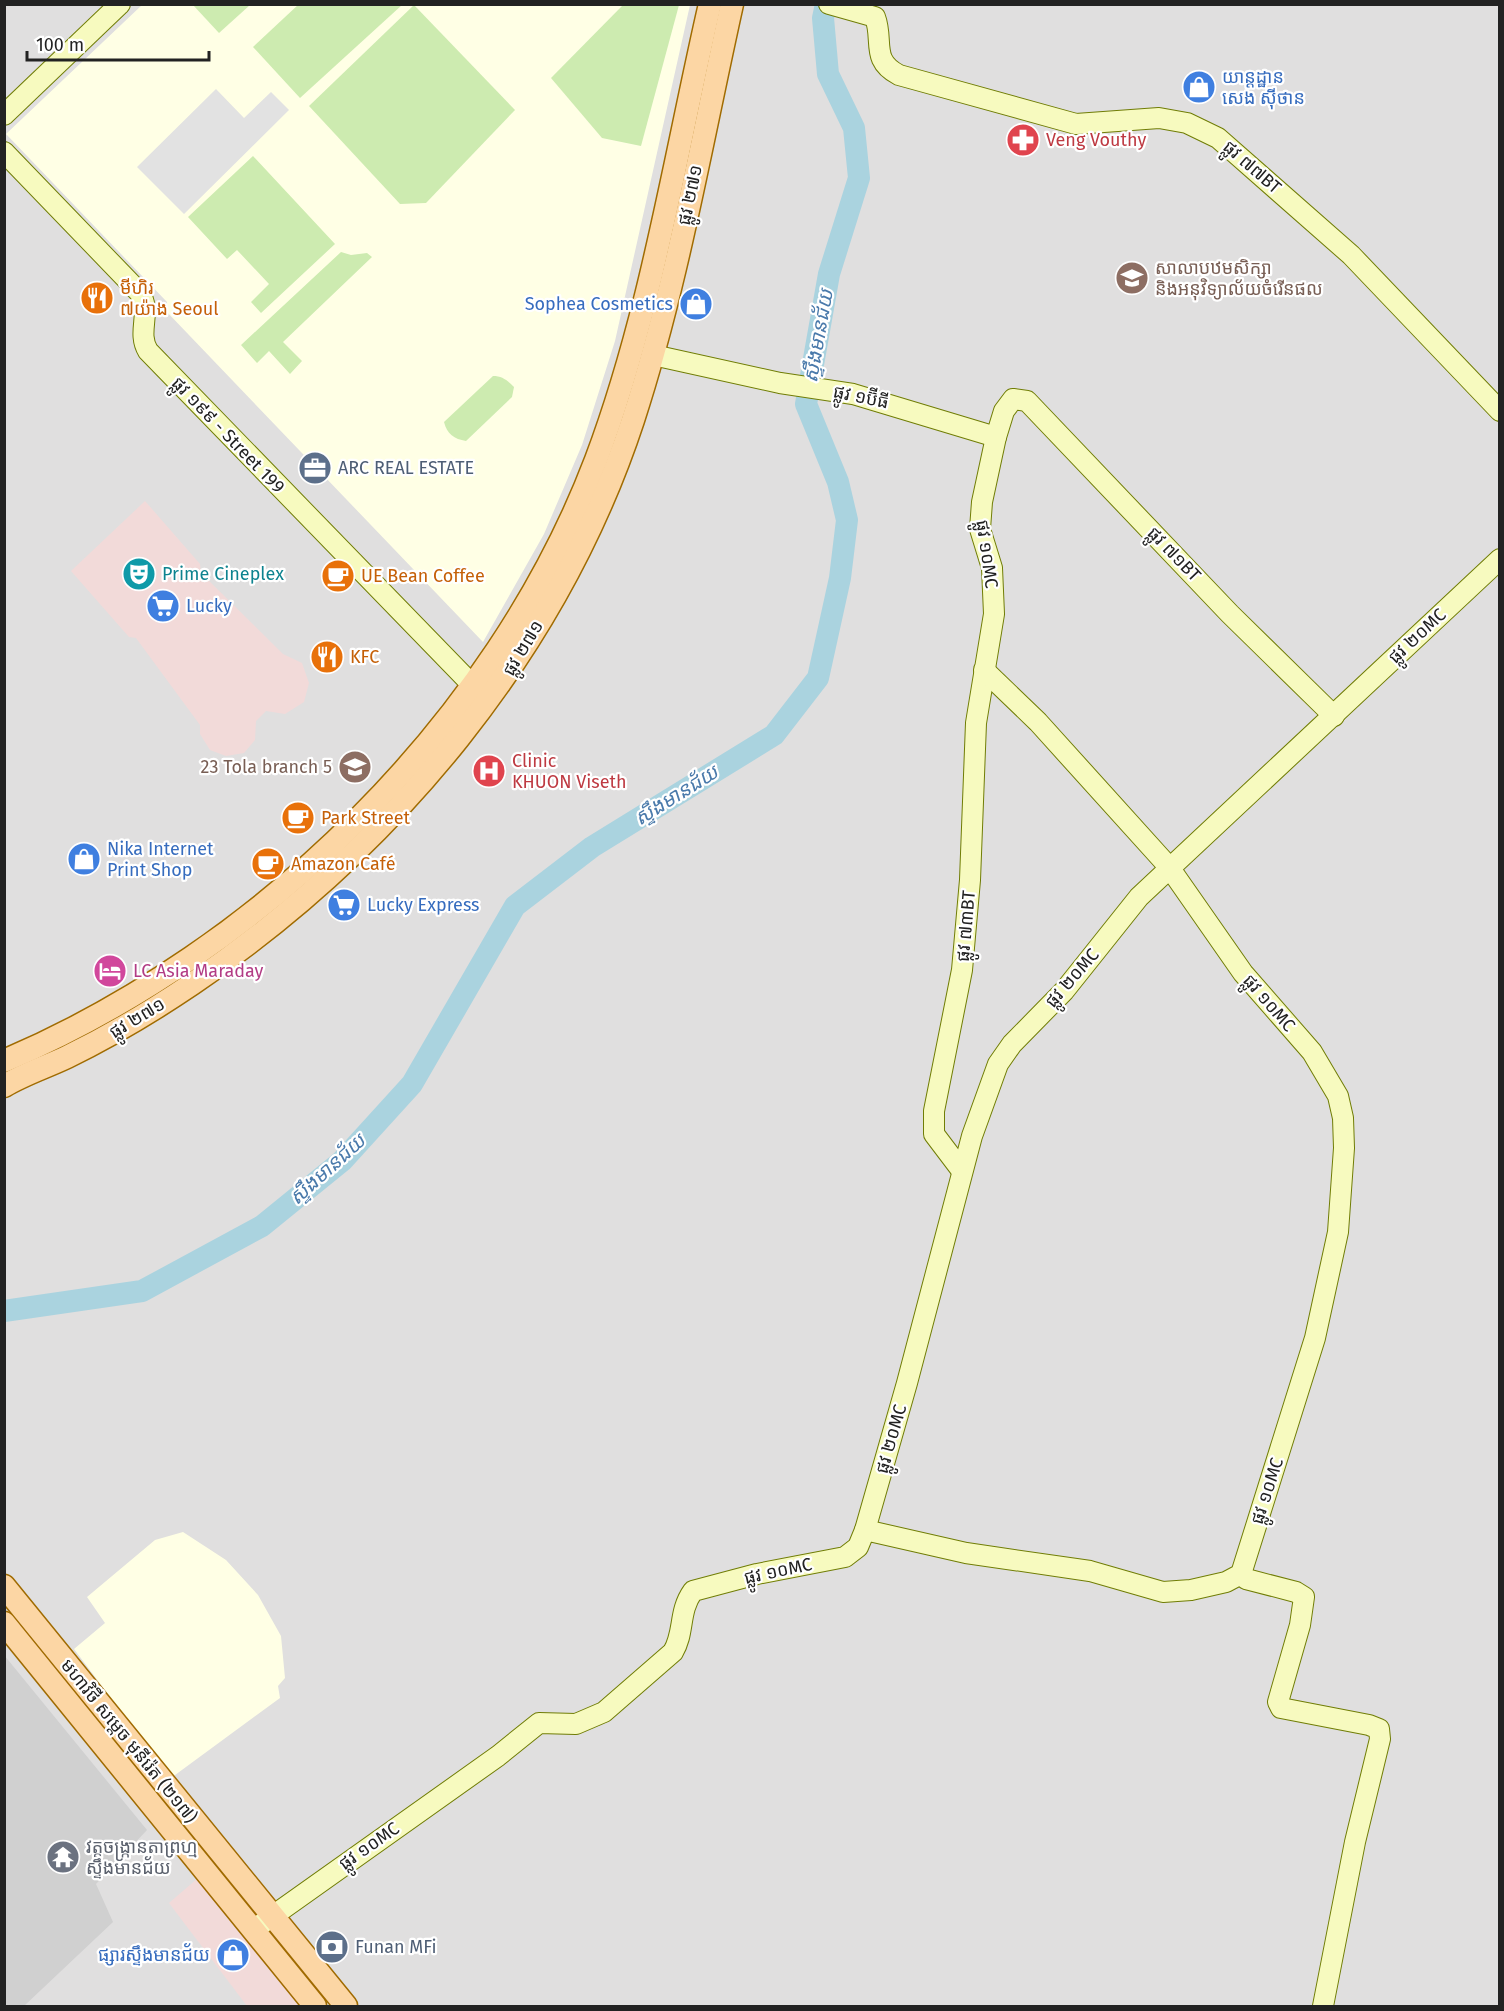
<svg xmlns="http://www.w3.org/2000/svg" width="1504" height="2011" font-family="'Fira Sans','Noto Sans Khmer',sans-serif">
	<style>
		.residential { fill: #e0dfdf }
		.commercial { fill: #f2dad9 }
		.education { fill: #ffffe5 }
		.religious { fill: #d0d0d0 }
		.grass { fill: #cdebb0 }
		.parking { fill: #e2e2e2 }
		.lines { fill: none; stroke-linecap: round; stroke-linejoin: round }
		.river { stroke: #aad3df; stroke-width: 22 }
		.secondary-casing { stroke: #707d05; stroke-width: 22 }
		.primary-casing { stroke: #a06b00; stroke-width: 25 }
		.secondary { stroke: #f7fabf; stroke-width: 20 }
		.primary { stroke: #fcd6a4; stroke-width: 22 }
		.labels { text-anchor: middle; stroke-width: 4.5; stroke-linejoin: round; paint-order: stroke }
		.shop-label { font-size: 18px; fill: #366cbe; stroke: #fff; text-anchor: start }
		.health-label { font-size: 18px; fill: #be3a42; stroke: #fff; text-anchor: start }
		.street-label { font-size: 18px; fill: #222; stroke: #fff }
		.education-label { font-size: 18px; fill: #785e54; stroke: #fff; text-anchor: start }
		.food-label { font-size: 18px; fill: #c56008; stroke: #fff; text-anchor: start }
		.service-label { font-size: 18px; fill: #4e5e75; stroke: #fff; text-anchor: start }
		.culture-label { font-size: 18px; fill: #0d838f; stroke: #fff; text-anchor: start }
		.hotel-label { font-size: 18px; fill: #b23c85; stroke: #fff; text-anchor: start }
		.worship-label { font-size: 18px; fill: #5b616d; stroke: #fff; text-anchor: start }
		.water-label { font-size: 20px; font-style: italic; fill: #4a7aab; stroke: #fff }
	</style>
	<rect width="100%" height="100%" fill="#f2efe9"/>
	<!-- residential -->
	<rect class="residential" x="5" y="5" width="1494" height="2001"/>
	<!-- commercial -->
	<g class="commercial">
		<path d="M 145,501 L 200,564 L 201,573 L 283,654 L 302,663 L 309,683 L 304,702 L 285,714 L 266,711 L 256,721 L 255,740 L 244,753 L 226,756 L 210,750 L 200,734 L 200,725 L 136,638 L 129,637 L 71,571 Z"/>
		<path d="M 198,1878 L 300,2006 L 247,2006 L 169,1903 Z"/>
	</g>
	<!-- education -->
	<g class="education">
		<path d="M 142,5 L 690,5 L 615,341 L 582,445 L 544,534 L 483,642 L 166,311 L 167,302 L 6,134 Z"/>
		<path d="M 183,1532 L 226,1560 L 258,1595 L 281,1636 L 285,1678 L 278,1686 L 280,1698 L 171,1778 L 74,1649 L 105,1623 L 87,1597 L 155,1540 Z"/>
	</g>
	<!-- religious -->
	<path class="religious" d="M 4,1655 L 147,1830 L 96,1884 L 113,1922 L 24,2006 L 5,2006 Z"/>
	<!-- grass -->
	<g class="grass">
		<path d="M 299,4 L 402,4 L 402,5 L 300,98 L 253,47 Z"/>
		<path d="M 193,5 L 250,5 L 219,33 Z"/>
		<path d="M 414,5 L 515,110 L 426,203 L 400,204 L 309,106 Z"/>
		<path d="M 623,5 L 679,5 L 641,146 L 602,138 L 551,78 Z"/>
		<path d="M 253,156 L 335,244 L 261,313 L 251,302 L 269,284 L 237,250 L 227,259 L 188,217 Z"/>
		<path d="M 341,252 L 351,255 L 367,253 L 372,257 L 283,342 L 302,361 L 290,374 L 269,351 L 257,363 L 241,345 Z"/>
		<path d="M 493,376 C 502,376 507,380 514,387 L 512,397 L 466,441 C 454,439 447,434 444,422 Z"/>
	</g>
	<!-- parking -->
	<path class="parking" d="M 216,89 L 244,118 L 271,92 L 289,110 L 184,214 L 137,167 Z"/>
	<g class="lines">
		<!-- river -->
		<path class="river" d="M 4,1311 L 142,1291 L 262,1226 L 342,1161 L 412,1084 L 515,906 L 592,847 L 774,735 L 818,678 L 840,578 L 847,520 L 838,482 L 806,404 L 829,274 L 859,178 L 854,128 L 828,74 L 823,18 L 826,4"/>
		<defs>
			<g id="secondary">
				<path d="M 829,4 L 875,17 C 884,41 870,60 899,75 L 1076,124 L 1159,118 L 1187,123 L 1218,138 L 1351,255 L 1500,411"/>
				<path d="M 4,115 L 120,4"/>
				<path d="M 4,152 L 139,292 C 153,312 136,331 148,351 L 483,696"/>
				<path d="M 653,355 L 780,383 L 853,394 L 996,437"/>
				<path d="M 962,1171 L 934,1134 L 934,1111 L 962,970 L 970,880 L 976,723 L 994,614 L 992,568 L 980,529 L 982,502 L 996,437 L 1004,411 L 1013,399 L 1027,401 L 1230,614 L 1334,716"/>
				<path d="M 865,1530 L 907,1383 L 972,1136 L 998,1064 L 1012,1044 L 1064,991 L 1139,897 L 1500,559"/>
				<path d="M 1241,1574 L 1246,1579 L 1296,1592 L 1304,1597 L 1300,1625 L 1278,1702 L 1281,1708 L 1369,1725 L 1379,1729 L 1380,1739 L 1355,1842 L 1323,2006"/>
				<path d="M 253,1930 L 498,1756 L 539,1723 L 576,1724 L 604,1712 L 673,1652 C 685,1632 678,1612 693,1591 L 757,1574 L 845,1557 L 858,1547 L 865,1530 L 966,1553 L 1090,1571 L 1163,1592 L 1191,1590 L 1226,1582 L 1241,1574 L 1315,1338 L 1338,1232 L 1344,1148 L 1343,1118 L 1338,1096 L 1312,1052 L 1243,973 L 1169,867 L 1038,722 L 984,670"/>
			</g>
			<g id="primary">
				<path d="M 4,1061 C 262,951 496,723 596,460 C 651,314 675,156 710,4"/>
				<path d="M 4,1086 C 24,1074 46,1067 67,1057 C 110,1036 152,1011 192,984 C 392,848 557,651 633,420 C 677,285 701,143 732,4"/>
				<path d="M 4,1586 L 346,2006"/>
				<path d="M 4,1623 L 315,2006"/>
			</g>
		</defs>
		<!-- secondary casing -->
		<use href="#secondary" class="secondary-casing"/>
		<!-- primary casing -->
		<use href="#primary" class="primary-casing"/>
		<!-- secondary -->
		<use href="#secondary" class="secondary"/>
		<!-- primary -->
		<use href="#primary" class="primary"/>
	</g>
	<!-- icons -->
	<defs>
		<symbol id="shop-disc" viewBox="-11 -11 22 22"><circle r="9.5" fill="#3f7fe0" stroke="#fff"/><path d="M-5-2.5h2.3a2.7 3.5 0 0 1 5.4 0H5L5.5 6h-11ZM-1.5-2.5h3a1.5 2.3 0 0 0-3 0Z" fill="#fff"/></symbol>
		<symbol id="pharmacy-disc" viewBox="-11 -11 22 22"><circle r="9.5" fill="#e0444e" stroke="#fff"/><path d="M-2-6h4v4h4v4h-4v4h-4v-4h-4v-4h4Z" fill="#fff"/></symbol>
		<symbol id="school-disc" viewBox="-11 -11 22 22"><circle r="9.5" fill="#8d6e63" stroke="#fff"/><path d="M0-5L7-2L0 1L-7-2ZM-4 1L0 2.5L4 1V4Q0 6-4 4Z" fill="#fff"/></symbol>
		<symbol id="restaurant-disc" viewBox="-11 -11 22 22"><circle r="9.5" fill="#e8710a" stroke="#fff"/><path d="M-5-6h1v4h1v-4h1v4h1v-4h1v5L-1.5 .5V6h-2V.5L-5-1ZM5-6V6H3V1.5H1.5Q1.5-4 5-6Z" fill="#fff"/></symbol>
		<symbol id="office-disc" viewBox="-11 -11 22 22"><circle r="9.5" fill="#5c6f8a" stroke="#fff"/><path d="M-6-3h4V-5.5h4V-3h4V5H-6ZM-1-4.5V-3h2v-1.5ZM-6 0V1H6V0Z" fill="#fff"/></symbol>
		<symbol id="theatre-disc" viewBox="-11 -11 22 22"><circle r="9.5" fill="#0f9aa8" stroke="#fff"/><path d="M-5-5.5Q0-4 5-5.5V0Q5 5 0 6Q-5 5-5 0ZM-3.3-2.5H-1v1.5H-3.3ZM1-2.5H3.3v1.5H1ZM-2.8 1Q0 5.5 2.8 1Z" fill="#fff"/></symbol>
		<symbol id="cafe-disc" viewBox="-11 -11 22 22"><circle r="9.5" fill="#e8710a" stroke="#fff"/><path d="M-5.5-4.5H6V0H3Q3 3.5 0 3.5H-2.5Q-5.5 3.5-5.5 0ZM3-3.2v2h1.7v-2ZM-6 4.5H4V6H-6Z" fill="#fff"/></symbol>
		<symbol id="supermarket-disc" viewBox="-11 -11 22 22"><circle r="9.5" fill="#3f7fe0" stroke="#fff"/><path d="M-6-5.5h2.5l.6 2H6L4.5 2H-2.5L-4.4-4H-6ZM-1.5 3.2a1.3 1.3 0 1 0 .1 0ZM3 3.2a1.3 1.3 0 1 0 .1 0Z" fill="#fff"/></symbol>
		<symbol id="hospital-disc" viewBox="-11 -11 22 22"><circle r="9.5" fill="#e0444e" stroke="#fff"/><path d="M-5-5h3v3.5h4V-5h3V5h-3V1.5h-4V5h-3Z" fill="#fff"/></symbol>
		<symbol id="hotel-disc" viewBox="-11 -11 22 22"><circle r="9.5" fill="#d1479c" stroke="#fff"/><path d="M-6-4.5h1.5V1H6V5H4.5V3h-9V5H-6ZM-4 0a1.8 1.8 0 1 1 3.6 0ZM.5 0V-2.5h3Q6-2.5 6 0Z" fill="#fff"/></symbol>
		<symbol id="temple-disc" viewBox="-11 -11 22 22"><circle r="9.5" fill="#6b7280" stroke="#fff"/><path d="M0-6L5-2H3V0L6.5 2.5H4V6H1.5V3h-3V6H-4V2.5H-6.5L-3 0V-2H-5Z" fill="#fff"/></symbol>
		<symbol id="bank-disc" viewBox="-11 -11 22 22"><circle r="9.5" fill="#5c6f8a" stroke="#fff"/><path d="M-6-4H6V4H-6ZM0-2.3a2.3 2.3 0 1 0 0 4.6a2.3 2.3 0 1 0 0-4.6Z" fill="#fff"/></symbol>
	</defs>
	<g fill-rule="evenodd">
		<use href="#shop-disc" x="1180" y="68" width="38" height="38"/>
		<use href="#pharmacy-disc" x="1004" y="121" width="38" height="38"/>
		<use href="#school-disc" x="1113" y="259" width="38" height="38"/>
		<use href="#restaurant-disc" x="78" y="279" width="38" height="38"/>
		<use href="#shop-disc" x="677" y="285" width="38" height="38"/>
		<use href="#office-disc" x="296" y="449" width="38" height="38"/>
		<use href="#theatre-disc" x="120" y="555" width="38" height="38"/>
		<use href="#cafe-disc" x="319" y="557" width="38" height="38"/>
		<use href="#supermarket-disc" x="144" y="587" width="38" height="38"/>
		<use href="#restaurant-disc" x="308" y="638" width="38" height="38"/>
		<use href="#school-disc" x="336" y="748" width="38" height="38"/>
		<use href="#hospital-disc" x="470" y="752" width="38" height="38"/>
		<use href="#cafe-disc" x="279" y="799" width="38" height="38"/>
		<use href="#shop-disc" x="65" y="840" width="38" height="38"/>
		<use href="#cafe-disc" x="249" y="845" width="38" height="38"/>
		<use href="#supermarket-disc" x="325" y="886" width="38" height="38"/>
		<use href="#hotel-disc" x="91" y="952" width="38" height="38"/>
		<use href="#temple-disc" x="44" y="1838" width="38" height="38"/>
		<use href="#bank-disc" x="313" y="1928" width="38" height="38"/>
		<use href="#shop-disc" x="214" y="1936" width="38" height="38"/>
	</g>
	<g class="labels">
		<!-- shop labels -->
		<g class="shop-label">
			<text x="1222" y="83">យាន្ដដ្ឋាន<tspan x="1222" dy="21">សេង ស៊ីថាន</tspan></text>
			<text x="673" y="310" text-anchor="end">Sophea Cosmetics</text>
			<text x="186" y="612">Lucky</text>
			<text x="107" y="855">Nika Internet<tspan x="107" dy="21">Print Shop</tspan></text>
			<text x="367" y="911">Lucky Express</text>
			<text x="210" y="1961" text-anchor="end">ផ្សារស្ទឹងមានជ័យ</text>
		</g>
		<!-- health labels -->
		<g class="health-label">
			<text x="1046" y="146">Veng Vouthy</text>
			<text x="512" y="767">Clinic<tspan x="512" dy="21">KHUON Viseth</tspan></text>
		</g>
		<!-- street labels -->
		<g class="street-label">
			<text transform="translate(1252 167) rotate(41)" y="6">ផ្លូវ ៧៧BT</text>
			<text transform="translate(690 195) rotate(-78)" y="6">ផ្លូវ ២៧១</text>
			<text transform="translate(861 397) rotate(12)" y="6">ផ្លូវ ១ប៊ីធី</text>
			<text transform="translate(228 435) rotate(46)" y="6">ផ្លូវ ១៩៩ - Street 199</text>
			<text transform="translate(987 554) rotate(82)" y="6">ផ្លូវ ១០MC</text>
			<text transform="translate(1174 554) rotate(46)" y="6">ផ្លូវ ៧១BT</text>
			<text transform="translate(1417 636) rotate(-43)" y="6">ផ្លូវ ២០MC</text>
			<text transform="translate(523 648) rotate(-59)" y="6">ផ្លូវ ២៧១</text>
			<text transform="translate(966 926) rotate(-85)" y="6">ផ្លូវ ៧៣BT</text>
			<text transform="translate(1072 978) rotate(-49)" y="6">ផ្លូវ ២០MC</text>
			<text transform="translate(1269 1003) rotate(49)" y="6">ផ្លូវ ១០MC</text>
			<text transform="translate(137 1018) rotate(-31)" y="6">ផ្លូវ ២៧១</text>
			<text transform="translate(891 1439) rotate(-74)" y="6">ផ្លូវ ២០MC</text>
			<text transform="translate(1267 1491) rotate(-72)" y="6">ផ្លូវ ១០MC</text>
			<text transform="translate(778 1571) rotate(-12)" y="6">ផ្លូវ ១០MC</text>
			<text transform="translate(129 1741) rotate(51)" y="6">មហាវិថី សម្តេច មុនីរ៉េត (២១៧)</text>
			<text transform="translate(369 1846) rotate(-35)" y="6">ផ្លូវ ១០MC</text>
		</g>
		<!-- education labels -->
		<g class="education-label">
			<text x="1155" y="274">សាលាបឋមសិក្សា<tspan x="1155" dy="21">និងអនុវិទ្យាល័យចំរើនផល</tspan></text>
			<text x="332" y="773" text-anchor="end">23 Tola branch 5</text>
		</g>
		<!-- food labels -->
		<g class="food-label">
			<text x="120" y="294">មីហិរ<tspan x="120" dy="21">៧យ៉ាង Seoul</tspan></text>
			<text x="361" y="582">UE Bean Coffee</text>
			<text x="350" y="663">KFC</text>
			<text x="321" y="824">Park Street</text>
			<text x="291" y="870">Amazon Café</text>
		</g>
		<!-- service labels -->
		<g class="service-label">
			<text x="338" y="474">ARC REAL ESTATE</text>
			<text x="355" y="1953">Funan MFi</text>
		</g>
		<!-- culture labels -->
		<g class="culture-label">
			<text x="162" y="580">Prime Cineplex</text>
		</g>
		<!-- hotel labels -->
		<g class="hotel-label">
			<text x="133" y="977">LC Asia Maraday</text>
		</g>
		<!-- worship labels -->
		<g class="worship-label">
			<text x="86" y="1853">វត្តចង្ក្រានតាព្រហ្ម<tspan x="86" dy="21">ស្ទឹងមានជ័យ</tspan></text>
		</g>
		<!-- water labels -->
		<g class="water-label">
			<text transform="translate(818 336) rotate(-80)" y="7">ស្ទឹងមានជ័យ</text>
			<text transform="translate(676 795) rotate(-32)" y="7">ស្ទឹងមានជ័យ</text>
			<text transform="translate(327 1169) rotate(-42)" y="7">ស្ទឹងមានជ័យ</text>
		</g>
	</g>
	<!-- border -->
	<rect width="1504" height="2011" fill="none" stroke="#222222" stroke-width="12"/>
	<!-- scale -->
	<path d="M27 51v9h182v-9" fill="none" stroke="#222222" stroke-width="3"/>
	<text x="36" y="51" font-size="18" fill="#222222" stroke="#ffffff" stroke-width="4.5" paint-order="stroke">100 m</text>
</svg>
